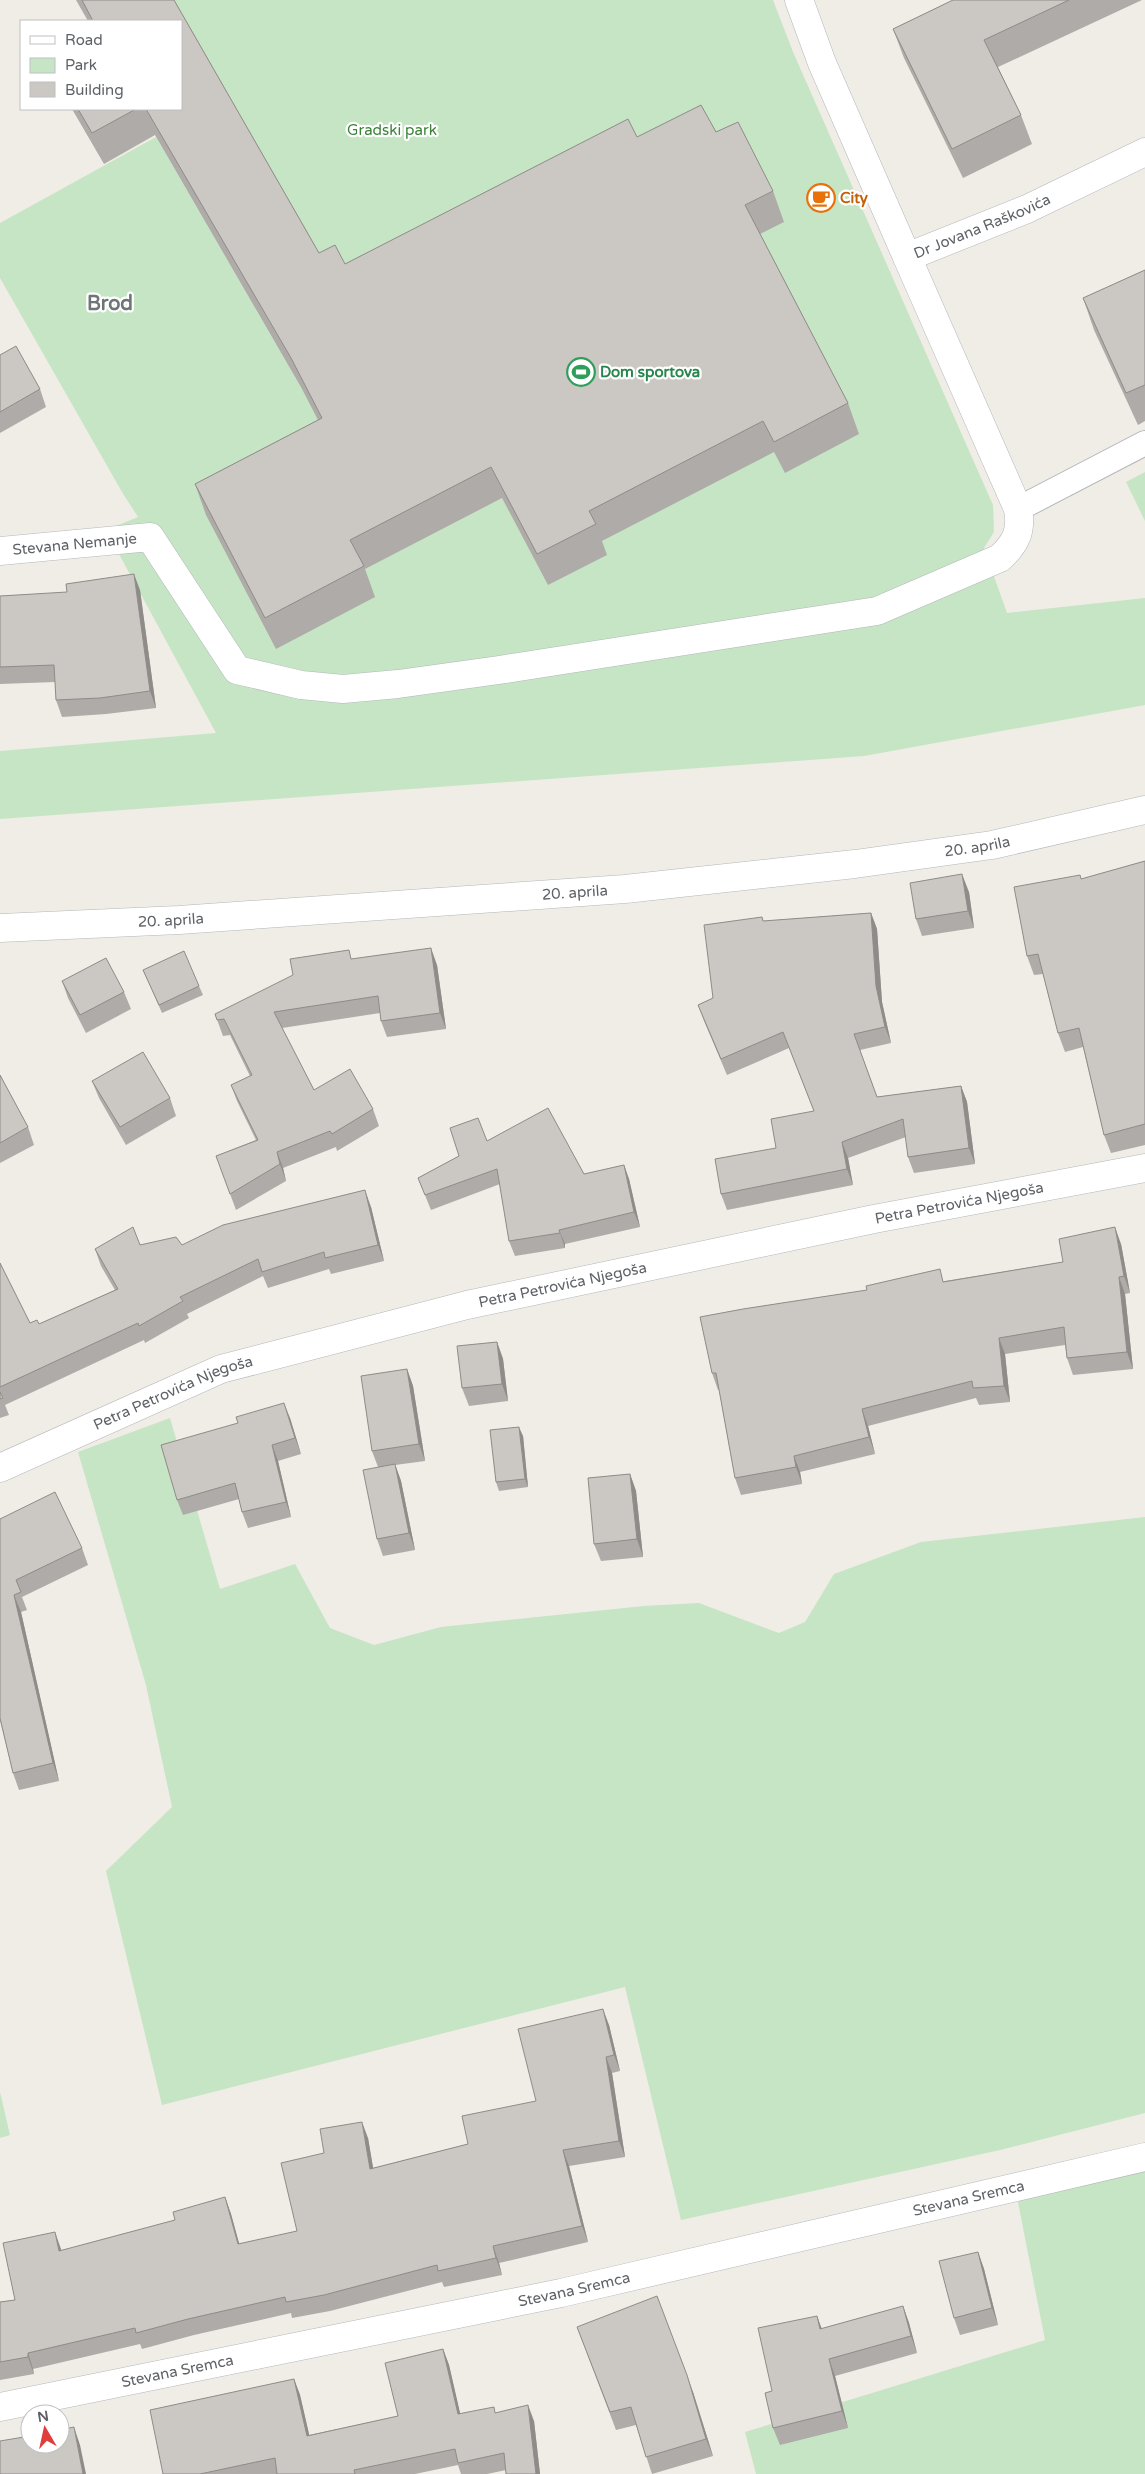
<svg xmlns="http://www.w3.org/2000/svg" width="1145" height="2474" font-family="'Varela Round',sans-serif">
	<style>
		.green { fill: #c6e5c4 }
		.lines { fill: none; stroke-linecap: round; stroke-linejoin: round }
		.service-casing { stroke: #b3b7ba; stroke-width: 26 }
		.minor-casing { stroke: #b3b7ba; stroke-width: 29 }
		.tertiary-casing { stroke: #b3b7ba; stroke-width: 29 }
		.service { stroke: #fff; stroke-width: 24 }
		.minor { stroke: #fff; stroke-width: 28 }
		.tertiary { stroke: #fff; stroke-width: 28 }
		.wall { fill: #afaba8 }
		.shaded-wall { fill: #8e8b88 }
		.building { fill: #cbc7c3; stroke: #8e8b88 }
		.labels { text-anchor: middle; stroke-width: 4.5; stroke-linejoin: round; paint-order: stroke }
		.park-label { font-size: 15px; fill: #3b8139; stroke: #fff }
		.food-label { font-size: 15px; font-weight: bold; fill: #c56008; stroke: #fff; text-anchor: start }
		.street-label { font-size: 15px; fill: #5e6266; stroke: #fff }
		.leisure-label { font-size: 15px; font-weight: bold; fill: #27864d; stroke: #fff; text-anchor: start }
		.district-label { font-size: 20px; font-weight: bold; fill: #6f7477; stroke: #fff }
	</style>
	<rect width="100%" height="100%" fill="#efede6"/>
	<!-- green -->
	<g class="green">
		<path d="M 167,0 L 773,0 L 793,52 L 993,505 L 994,532 L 984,548 L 1007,613 L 1145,598 L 1145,705 L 864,756 L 0,819 L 0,751 L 216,733 L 106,530 L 138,517 L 122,492 L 0,278 L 0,223 L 156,137 L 302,389 L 181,21 Z"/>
		<path d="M 1145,472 L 1145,521 L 1126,482 Z"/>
		<path d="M 170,1418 L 220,1589 L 295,1564 L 330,1628 L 374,1645 L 441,1627 L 644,1606 L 699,1603 L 779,1633 L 805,1622 L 834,1574 L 921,1542 L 1145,1517 L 1145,2113 L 1000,2150 L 681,2220 L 625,1987 L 162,2105 L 106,1871 L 172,1807 L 146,1685 L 78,1452 Z"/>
		<path d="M 0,2092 L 10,2135 L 0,2138 Z"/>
		<path d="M 1145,2146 L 1145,2474 L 756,2474 L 745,2432 L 1045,2340 L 1013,2177 Z"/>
	</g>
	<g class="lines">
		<defs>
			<path id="service" d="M 1018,509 L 1145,443"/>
			<g id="minor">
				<path id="s1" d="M 0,551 L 150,537 L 237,670 L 301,685 L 343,689 L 398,684 L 499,670 L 877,611 L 1000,558 C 1016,543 1022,531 1018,509 L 907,257"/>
				<path id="s2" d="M 0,928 L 179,920 L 625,889 L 855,864 L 992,845 L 1145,810"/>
				<path id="s3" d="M 0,1468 L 221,1369 L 467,1305 L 874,1219 L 1145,1168"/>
				<path id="s4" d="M 0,2407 L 561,2293 L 1145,2157"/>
			</g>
			<g id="tertiary">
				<path id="s5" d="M 799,0 L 822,63 L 907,257 L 1027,209 L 1145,152"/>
			</g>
		</defs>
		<!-- service casing -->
		<use href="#service" class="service-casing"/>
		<!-- minor casing -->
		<use href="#minor" class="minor-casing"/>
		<!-- tertiary casing -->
		<use href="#tertiary" class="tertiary-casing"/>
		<!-- service -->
		<use href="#service" class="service"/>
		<!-- minor -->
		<use href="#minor" class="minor"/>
		<!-- tertiary -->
		<use href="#tertiary" class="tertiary"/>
	</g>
	<!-- wall -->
	<g class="wall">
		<path d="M 76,0 L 174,0 L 319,253 L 345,264 L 637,137 L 716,132 L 773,191 L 784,222 L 760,234 L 848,403 L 859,434 L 785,473 L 774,452 L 602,541 L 607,555 L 548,585 L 502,498 L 365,569 L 375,597 L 276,649 L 206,515 L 195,484 L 318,420 L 302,389 L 155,135 L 104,164 L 72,109 L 181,109 L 181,21 L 88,21 Z"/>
		<path d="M 953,0 L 1142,0 L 998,67 L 1021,115 L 1032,144 L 963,178 L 904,58 L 893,29 Z"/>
		<path d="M 1145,270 L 1145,421 L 1138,425 L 1094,330 L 1083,298 Z"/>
		<path d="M 0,355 L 40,389 L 46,407 L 0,433 Z"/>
		<path d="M 140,590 L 156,708 L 106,714 L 62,717 L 56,700 L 55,682 L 0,684 L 0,596 Z"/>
		<path d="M 1145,861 L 1145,1145 L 1111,1153 L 1104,1135 L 1083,1047 L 1065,1052 L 1058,1033 L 1043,974 L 1034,975 L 1027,956 L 1082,879 Z"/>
		<path d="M 969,892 L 974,928 L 922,936 L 916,919 Z"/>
		<path d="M 871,913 L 877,929 L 882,1002 L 891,1043 L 860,1050 L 877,1097 L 961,1086 L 967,1102 L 975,1164 L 914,1173 L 908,1157 L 906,1137 L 848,1158 L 853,1185 L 727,1210 L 721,1194 L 776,1148 L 814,1111 L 789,1048 L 727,1075 L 704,1021 L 698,1005 L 713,998 L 762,917 L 763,921 Z"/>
		<path d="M 353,959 L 437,965 L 446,1029 L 387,1037 L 381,1021 L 380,1013 L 282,1028 L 314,1090 L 373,1109 L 379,1126 L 337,1151 L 336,1147 L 283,1168 L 286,1181 L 236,1210 L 216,1156 L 256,1140 L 237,1101 L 231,1085 L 250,1076 L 230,1035 L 223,1036 L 215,1014 Z"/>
		<path d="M 143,970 L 199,986 L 203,995 L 162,1013 Z"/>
		<path d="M 62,981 L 124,992 L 131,1009 L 86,1033 L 68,998 Z"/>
		<path d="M 0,1075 L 28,1127 L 34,1145 L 0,1163 Z"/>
		<path d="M 92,1081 L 170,1098 L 176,1116 L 126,1145 L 99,1098 Z"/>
		<path d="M 487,1141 L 584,1174 L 624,1165 L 629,1179 L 640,1227 L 565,1244 L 565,1248 L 515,1256 L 509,1241 L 500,1184 L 431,1210 L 418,1178 Z"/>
		<path d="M 371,1207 L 384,1261 L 331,1274 L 329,1269 L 268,1288 L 263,1276 L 187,1314 L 189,1318 L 145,1343 L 144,1340 L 5,1405 L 9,1415 L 0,1418 L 0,1263 L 30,1323 L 39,1324 L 115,1290 L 101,1266 L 95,1249 L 140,1245 L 182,1245 Z"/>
		<path d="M 1121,1244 L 1130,1293 L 1125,1294 L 1133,1369 L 1073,1375 L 1067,1358 L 1065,1345 L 1005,1354 L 1010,1402 L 979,1405 L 976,1398 L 868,1426 L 875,1454 L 800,1472 L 802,1484 L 741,1495 L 735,1478 L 719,1390 L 718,1390 L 712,1373 L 945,1281 L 1063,1262 Z"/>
		<path d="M 497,1342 L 503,1359 L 508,1401 L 469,1406 L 462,1388 Z"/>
		<path d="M 407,1369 L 413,1386 L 425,1461 L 395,1465 L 401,1481 L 415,1550 L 383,1556 L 377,1539 L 378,1467 L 372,1451 Z"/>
		<path d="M 290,1418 L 301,1454 L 278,1461 L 291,1517 L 248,1528 L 242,1512 L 239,1499 L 183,1515 L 177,1500 Z"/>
		<path d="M 523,1436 L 528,1487 L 499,1491 L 496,1482 Z"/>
		<path d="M 630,1474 L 636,1491 L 643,1557 L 601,1561 L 594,1544 Z"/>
		<path d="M 0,1519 L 82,1548 L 88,1565 L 22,1597 L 27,1610 L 21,1612 L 59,1781 L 19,1790 L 13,1773 L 0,1720 Z"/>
		<path d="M 609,2025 L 620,2071 L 612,2073 L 625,2157 L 569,2166 L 588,2242 L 499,2263 L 502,2275 L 444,2287 L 442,2282 L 330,2311 L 292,2318 L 291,2313 L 194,2335 L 142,2349 L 140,2344 L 33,2369 L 34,2374 L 0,2380 L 0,2302 L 15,2300 L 61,2251 L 175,2220 L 225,2197 L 231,2214 L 239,2244 L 297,2231 L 324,2153 L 368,2138 L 373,2168 L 468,2144 L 536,2101 Z"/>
		<path d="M 978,2252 L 984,2269 L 998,2325 L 960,2335 L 954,2318 Z"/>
		<path d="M 903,2306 L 909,2323 L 917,2353 L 835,2376 L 848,2428 L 780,2445 L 773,2428 L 817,2316 L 822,2329 Z"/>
		<path d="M 577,2327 L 693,2392 L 713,2456 L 652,2474 L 636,2425 L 616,2430 Z"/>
		<path d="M 443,2349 L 449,2365 L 460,2414 L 496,2413 L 534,2421 L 540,2474 L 506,2474 L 506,2470 L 487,2474 L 461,2474 L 458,2465 L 415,2474 L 163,2474 L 294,2379 L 300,2395 L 309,2435 L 398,2416 Z"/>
	</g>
	<!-- shaded-wall -->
	<g class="shaded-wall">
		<path d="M 134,574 L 140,590 L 156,708 L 150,691 Z"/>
		<path d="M 962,874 L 969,892 L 974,928 L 968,911 Z"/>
		<path d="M 871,913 L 877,929 L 882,1002 L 891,1043 L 885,1027 L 876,986 Z"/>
		<path d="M 431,948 L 437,965 L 446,1029 L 440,1013 Z"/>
		<path d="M 961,1086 L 967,1102 L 975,1164 L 969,1148 Z"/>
		<path d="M 842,1142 L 848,1158 L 853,1185 L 847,1169 Z"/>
		<path d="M 277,1152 L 283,1168 L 286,1181 L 280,1164 Z"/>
		<path d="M 624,1165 L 629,1179 L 640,1227 L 634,1212 Z"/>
		<path d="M 365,1190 L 371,1207 L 384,1261 L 378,1245 Z"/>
		<path d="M 1115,1227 L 1121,1244 L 1130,1293 L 1124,1276 Z"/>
		<path d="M 559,1230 L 565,1244 L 565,1248 Z"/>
		<path d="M 1119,1277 L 1125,1294 L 1133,1369 L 1127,1352 Z"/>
		<path d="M 999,1338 L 1005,1354 L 1010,1402 L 1004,1386 Z"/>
		<path d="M 497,1342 L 503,1359 L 508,1401 L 502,1384 Z"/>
		<path d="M 407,1369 L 413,1386 L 425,1461 L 419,1444 Z"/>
		<path d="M 284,1403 L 290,1418 L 301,1454 L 295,1438 Z"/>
		<path d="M 862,1409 L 868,1426 L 875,1454 L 869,1437 Z"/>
		<path d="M 519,1427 L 523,1436 L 528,1487 L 525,1479 Z"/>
		<path d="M 272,1445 L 278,1461 L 291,1517 L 286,1502 Z"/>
		<path d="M 794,1456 L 800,1472 L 802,1484 L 796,1467 Z"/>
		<path d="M 395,1464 L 401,1481 L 415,1550 L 409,1533 Z"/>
		<path d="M 630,1474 L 636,1491 L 643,1557 L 637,1539 Z"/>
		<path d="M 14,1595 L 21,1612 L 59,1781 L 53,1763 Z"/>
		<path d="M 603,2009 L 609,2025 L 620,2071 L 614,2055 Z"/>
		<path d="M 606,2057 L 612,2073 L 625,2157 L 619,2141 Z"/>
		<path d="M 362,2122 L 368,2138 L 376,2185 L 370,2169 Z"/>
		<path d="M 563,2150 L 569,2166 L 588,2242 L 582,2226 Z"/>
		<path d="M 225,2197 L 231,2214 L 244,2261 L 238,2244 Z"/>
		<path d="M 55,2232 L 61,2249 L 65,2268 L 59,2251 Z"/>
		<path d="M 493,2246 L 499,2263 L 502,2275 L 496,2258 Z"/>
		<path d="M 978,2252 L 984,2269 L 998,2325 L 992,2308 Z"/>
		<path d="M 903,2306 L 909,2323 L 917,2353 L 911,2336 Z"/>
		<path d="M 817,2316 L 823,2333 L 820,2329 Z"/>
		<path d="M 443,2349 L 449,2365 L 464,2430 L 458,2414 Z"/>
		<path d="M 28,2353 L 33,2369 L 34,2374 L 28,2357 Z"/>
		<path d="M 829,2359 L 835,2376 L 848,2428 L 842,2411 Z"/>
		<path d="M 687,2375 L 693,2392 L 713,2456 L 706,2439 Z"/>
		<path d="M 294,2379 L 300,2395 L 313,2451 L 307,2436 Z"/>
		<path d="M 528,2405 L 534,2421 L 540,2474 L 536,2474 Z"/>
		<path d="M 74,2427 L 80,2445 L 86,2474 L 83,2474 Z"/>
	</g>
	<!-- building -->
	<g class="building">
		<path d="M 82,0 L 174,0 L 319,253 L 335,245 L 345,264 L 628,119 L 637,137 L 701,105 L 716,132 L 738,122 L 773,191 L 745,205 L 848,403 L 774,442 L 763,421 L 589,511 L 596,524 L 537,554 L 491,467 L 350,540 L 364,566 L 265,618 L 195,484 L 322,418 L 291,358 L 146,109 L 181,109 L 181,21 L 93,21 Z"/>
		<path d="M 953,0 L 1069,0 L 984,40 L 1021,115 L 952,149 L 893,29 Z"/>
		<path d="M 78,109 L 136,109 L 92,133 Z"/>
		<path d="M 1145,270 L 1145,385 L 1126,393 L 1083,298 Z"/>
		<path d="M 16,346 L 40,389 L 0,412 L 0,355 Z"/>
		<path d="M 134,574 L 150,691 L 100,698 L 56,700 L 54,665 L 0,667 L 0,596 L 67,592 L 66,584 Z"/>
		<path d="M 1145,861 L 1145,1124 L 1104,1135 L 1079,1028 L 1058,1033 L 1038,954 L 1027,956 L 1014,887 L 1080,875 L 1081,879 Z"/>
		<path d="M 962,874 L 968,911 L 916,919 L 910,883 Z"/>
		<path d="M 871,913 L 876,986 L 885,1027 L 854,1034 L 877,1097 L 961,1086 L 969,1148 L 908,1157 L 903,1119 L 842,1142 L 847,1169 L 721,1194 L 715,1159 L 776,1148 L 771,1119 L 814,1111 L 783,1032 L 721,1059 L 698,1005 L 713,998 L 704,925 L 762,917 L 763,921 Z"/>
		<path d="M 431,948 L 440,1013 L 381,1021 L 378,996 L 274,1012 L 314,1090 L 350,1069 L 373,1109 L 332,1134 L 330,1131 L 277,1152 L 280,1164 L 230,1194 L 216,1156 L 258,1140 L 231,1085 L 252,1075 L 224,1019 L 217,1020 L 215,1014 L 293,975 L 290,959 L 349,950 L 351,959 Z"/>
		<path d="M 184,951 L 199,986 L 159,1005 L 143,970 Z"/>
		<path d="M 106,958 L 124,992 L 80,1015 L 62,981 Z"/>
		<path d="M 143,1052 L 170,1098 L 120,1127 L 92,1081 Z"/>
		<path d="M 0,1075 L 28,1127 L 0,1143 Z"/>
		<path d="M 548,1108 L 584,1174 L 624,1165 L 634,1212 L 559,1230 L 560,1233 L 509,1241 L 497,1169 L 425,1195 L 418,1178 L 459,1156 L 450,1128 L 478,1118 L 487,1141 Z"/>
		<path d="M 365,1190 L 378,1245 L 325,1258 L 324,1252 L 262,1272 L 258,1259 L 180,1297 L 183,1301 L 139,1326 L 138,1323 L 0,1387 L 0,1263 L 30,1323 L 37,1320 L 39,1324 L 118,1289 L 95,1249 L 133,1227 L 140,1245 L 176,1237 L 182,1245 L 223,1225 Z"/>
		<path d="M 1115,1227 L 1124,1276 L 1119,1277 L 1127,1352 L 1067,1358 L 1064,1327 L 999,1338 L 1004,1386 L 973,1388 L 972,1381 L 862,1409 L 869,1437 L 794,1456 L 796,1467 L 735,1478 L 716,1373 L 712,1373 L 700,1317 L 743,1309 L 867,1290 L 866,1286 L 940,1269 L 943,1282 L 1063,1262 L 1059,1239 Z"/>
		<path d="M 497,1342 L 502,1384 L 462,1388 L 457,1346 Z"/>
		<path d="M 407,1369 L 419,1444 L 372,1451 L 361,1376 Z"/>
		<path d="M 0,1392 L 3,1398 L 0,1399 Z"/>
		<path d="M 284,1403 L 295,1438 L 272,1445 L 286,1502 L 242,1512 L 235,1483 L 177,1500 L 161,1445 L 238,1423 L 236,1417 Z"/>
		<path d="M 519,1427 L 525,1479 L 496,1482 L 490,1430 Z"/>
		<path d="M 395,1464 L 409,1533 L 377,1539 L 363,1470 Z"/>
		<path d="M 630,1474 L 637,1539 L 594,1544 L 588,1478 Z"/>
		<path d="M 55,1492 L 82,1548 L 16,1580 L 21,1592 L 14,1595 L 53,1763 L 13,1773 L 0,1718 L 0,1519 Z"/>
		<path d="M 603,2009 L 614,2055 L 606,2057 L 619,2141 L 563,2150 L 582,2226 L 493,2246 L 496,2258 L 438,2271 L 437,2265 L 324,2295 L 286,2302 L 285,2297 L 188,2319 L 136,2333 L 135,2328 L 28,2353 L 28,2357 L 0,2362 L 0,2302 L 15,2300 L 3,2243 L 55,2232 L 59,2251 L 175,2220 L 173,2212 L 225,2197 L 238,2244 L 297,2231 L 281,2163 L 324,2153 L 320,2129 L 362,2122 L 370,2169 L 468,2144 L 462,2116 L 536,2101 L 518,2029 Z"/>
		<path d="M 978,2252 L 992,2308 L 954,2318 L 939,2261 Z"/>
		<path d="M 657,2296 L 687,2375 L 706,2439 L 646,2457 L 631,2407 L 610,2412 L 577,2327 Z"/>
		<path d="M 903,2306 L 911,2336 L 829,2359 L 842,2411 L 773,2428 L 765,2393 L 772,2391 L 758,2328 L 817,2316 L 820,2329 Z"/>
		<path d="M 443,2349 L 458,2414 L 494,2407 L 495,2413 L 528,2405 L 536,2474 L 506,2474 L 504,2453 L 458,2463 L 455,2449 L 354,2470 L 355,2474 L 277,2474 L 275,2458 L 200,2474 L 163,2474 L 150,2410 L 294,2379 L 307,2436 L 398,2416 L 385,2363 Z"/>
		<path d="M 74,2427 L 83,2474 L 0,2474 L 0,2441 L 30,2436 L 30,2444 L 60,2444 L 60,2430 Z"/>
	</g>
	<!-- icons -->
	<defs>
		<symbol id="cafe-ring" viewBox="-11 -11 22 22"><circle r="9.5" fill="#fff" stroke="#e8710a" stroke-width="1.5"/><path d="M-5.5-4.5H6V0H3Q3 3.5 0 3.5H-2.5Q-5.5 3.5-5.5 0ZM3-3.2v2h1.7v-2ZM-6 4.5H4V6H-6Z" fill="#e8710a"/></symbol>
		<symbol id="stadium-ring" viewBox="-11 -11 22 22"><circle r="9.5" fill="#fff" stroke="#2e9e5b" stroke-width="1.5"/><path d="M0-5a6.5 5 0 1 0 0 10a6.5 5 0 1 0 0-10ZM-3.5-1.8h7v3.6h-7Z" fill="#2e9e5b"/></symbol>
	</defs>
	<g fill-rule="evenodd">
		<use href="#cafe-ring" x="805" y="182" width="32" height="32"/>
		<use href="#stadium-ring" x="565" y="356" width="32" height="32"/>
	</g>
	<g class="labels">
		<!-- park labels -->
		<g class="park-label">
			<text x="392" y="135">Gradski park</text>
		</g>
		<!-- food labels -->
		<g class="food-label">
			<text x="840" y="203">City</text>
		</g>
		<!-- street labels -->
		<g class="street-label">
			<text dy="5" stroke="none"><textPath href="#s5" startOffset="360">Dr Jovana Raškovića</textPath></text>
			<text dy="5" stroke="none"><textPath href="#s1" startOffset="75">Stevana Nemanje</textPath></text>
			<text dy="5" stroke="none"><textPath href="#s2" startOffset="981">20. aprila</textPath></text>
			<text dy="5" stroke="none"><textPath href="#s2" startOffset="576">20. aprila</textPath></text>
			<text dy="5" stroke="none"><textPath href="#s2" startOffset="171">20. aprila</textPath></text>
			<text dy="5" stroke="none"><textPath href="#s3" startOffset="999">Petra Petrovića Njegoša</textPath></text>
			<text dy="5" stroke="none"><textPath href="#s3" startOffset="594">Petra Petrovića Njegoša</textPath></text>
			<text dy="5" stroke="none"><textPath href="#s3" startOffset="189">Petra Petrovića Njegoša</textPath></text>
			<text dy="5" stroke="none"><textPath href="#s4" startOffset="991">Stevana Sremca</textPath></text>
			<text dy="5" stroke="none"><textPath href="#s4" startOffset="586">Stevana Sremca</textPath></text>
			<text dy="5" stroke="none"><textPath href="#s4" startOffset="181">Stevana Sremca</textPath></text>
		</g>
		<!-- leisure labels -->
		<g class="leisure-label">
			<text x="600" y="377">Dom sportova</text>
		</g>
		<!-- district labels -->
		<g class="district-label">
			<text x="110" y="310">Brod</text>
		</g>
	</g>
	<!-- legend -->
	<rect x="20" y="20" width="162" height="90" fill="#ffffff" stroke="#bfc0c2"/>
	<rect x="30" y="36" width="25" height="8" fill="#ffffff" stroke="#bfc0c2"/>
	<text x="65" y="45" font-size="15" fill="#5e6266">Road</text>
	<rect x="30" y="58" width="25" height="15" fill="#c6e5c4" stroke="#bfc0c2"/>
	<text x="65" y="70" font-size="15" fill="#5e6266">Park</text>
	<rect x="30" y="82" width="25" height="15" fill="#cbc7c3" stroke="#bfc0c2"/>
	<text x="65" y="95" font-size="15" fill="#5e6266">Building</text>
	<!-- north arrow -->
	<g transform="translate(45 2429) rotate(351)"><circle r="24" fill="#ffffff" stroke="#bfc0c2"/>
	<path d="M0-4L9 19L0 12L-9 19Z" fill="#e03e3c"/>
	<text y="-8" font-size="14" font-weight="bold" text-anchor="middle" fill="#5e6266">N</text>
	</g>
</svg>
